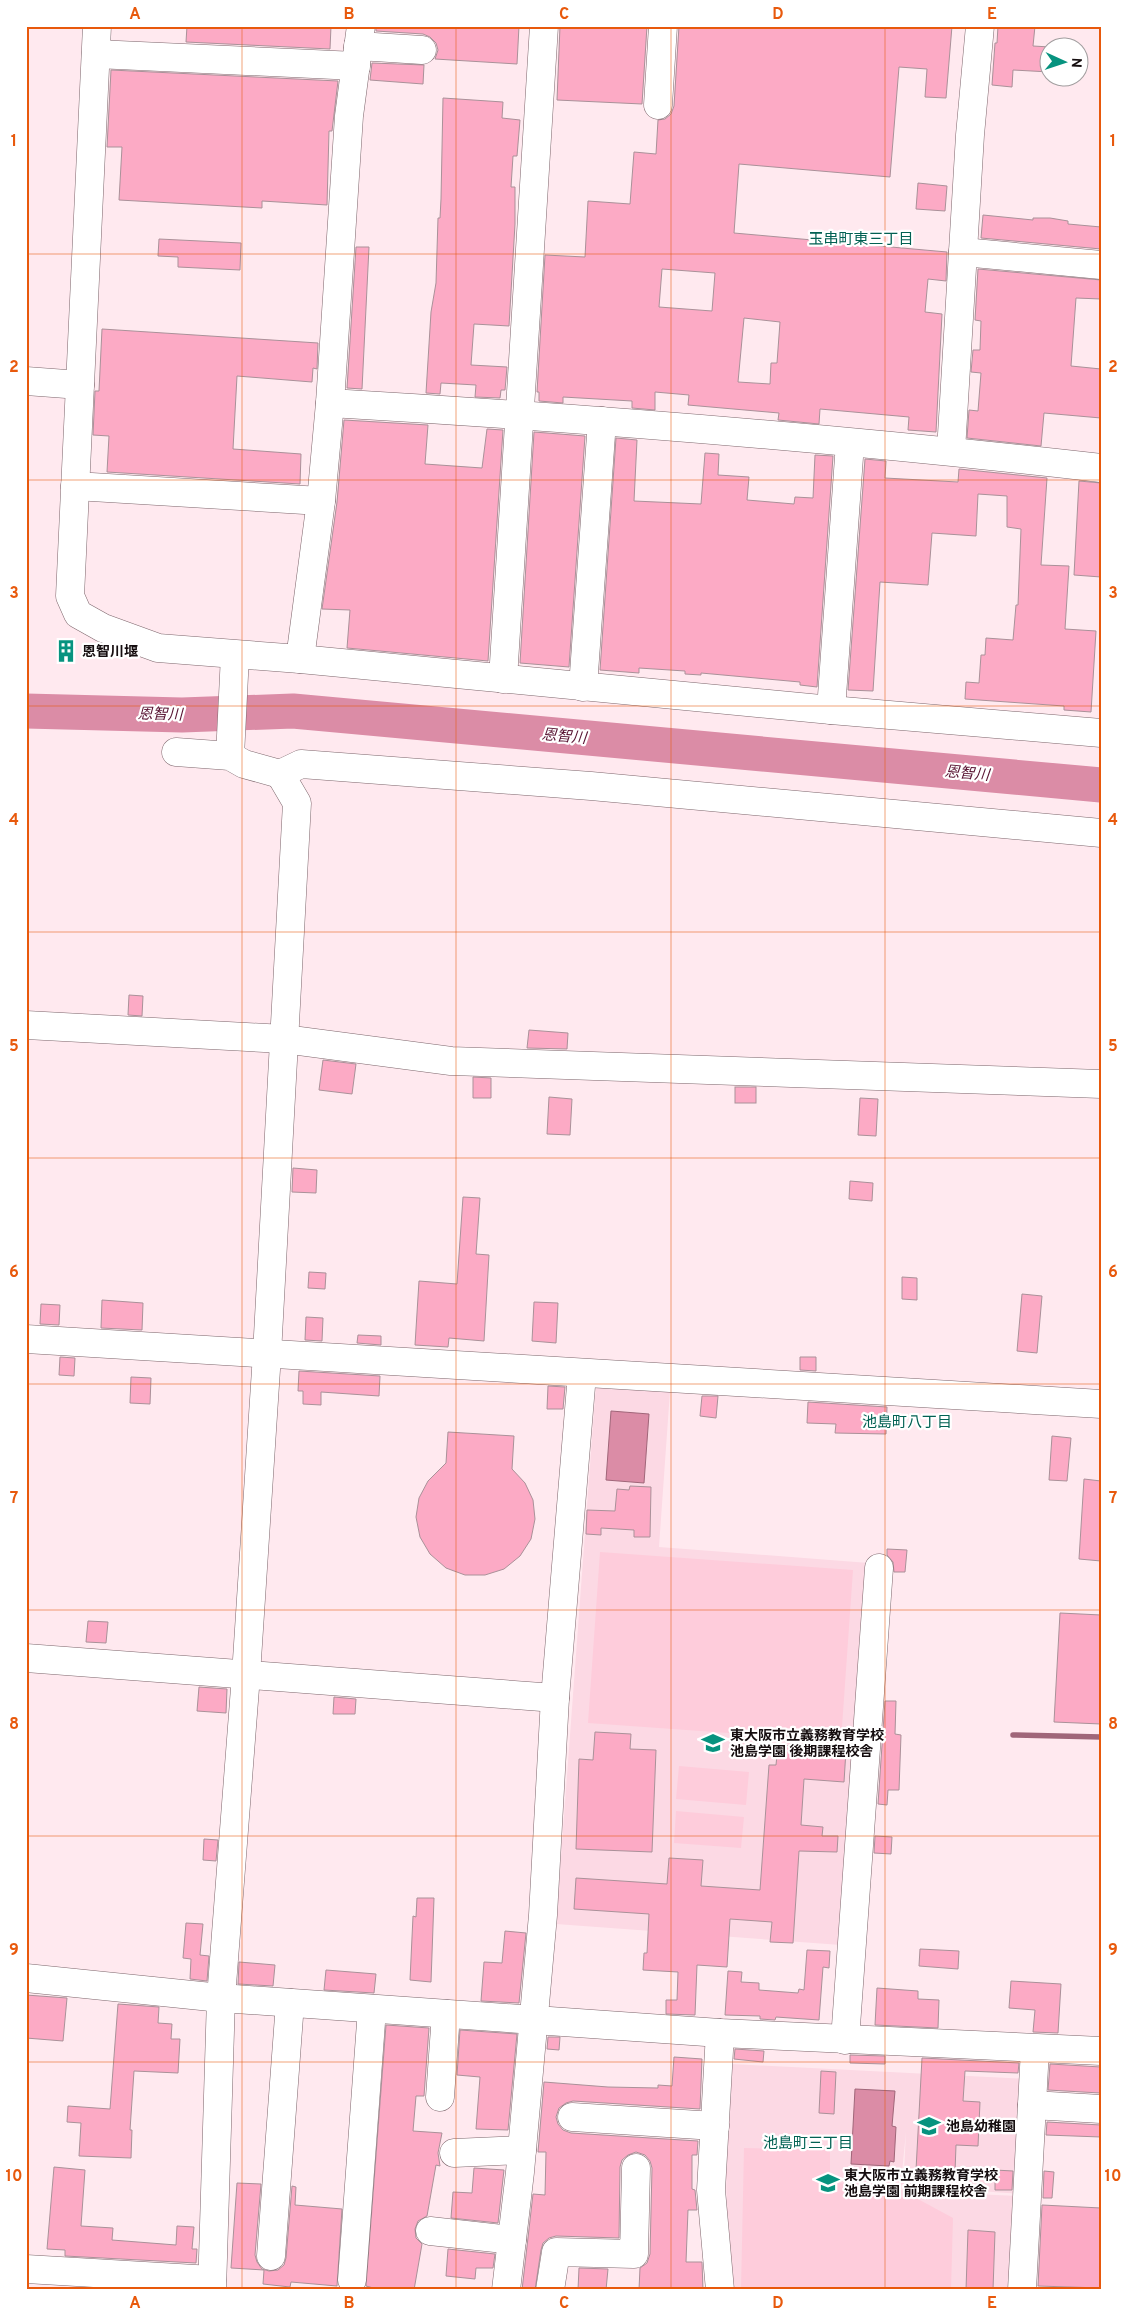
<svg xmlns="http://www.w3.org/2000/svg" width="1127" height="2316" font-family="Overpass,'Noto Sans JP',sans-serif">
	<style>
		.built { fill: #fcd9e4 }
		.pitch { fill: #feccdb }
		.water { fill: #db8ca6; stroke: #a06679 }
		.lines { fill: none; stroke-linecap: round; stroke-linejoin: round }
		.stream { stroke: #a06679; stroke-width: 5.5 }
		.river { stroke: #db8ca6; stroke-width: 35 }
		.building { fill: #fcaac5; stroke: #aa9199; fill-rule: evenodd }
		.minor-casing { stroke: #7d666c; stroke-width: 29 }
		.minor { stroke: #fff; stroke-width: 28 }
		.grid { fill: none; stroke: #e8590c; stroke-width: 1; stroke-opacity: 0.55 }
		.labels { text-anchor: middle; stroke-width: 4.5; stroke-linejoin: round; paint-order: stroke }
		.poi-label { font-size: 14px; font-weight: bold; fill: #150d0f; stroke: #fff; text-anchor: start }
		.neighbourhood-label { font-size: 15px; fill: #026153; stroke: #fff }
		.water-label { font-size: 15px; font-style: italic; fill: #571130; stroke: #fff }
		.neatline { fill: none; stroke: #e8590c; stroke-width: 2 }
		.grid-label { font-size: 16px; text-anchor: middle; font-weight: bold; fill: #e8590c }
	</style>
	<rect width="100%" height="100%" fill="#ffe9ef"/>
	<!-- built -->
	<g class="built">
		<path d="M 596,1385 L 670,1391 L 659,1547 L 869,1563 L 841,1945 L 556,1924 Z"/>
		<path d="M 731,2064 L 1029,2079 L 1022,2194 L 951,2189 L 910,2172 L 904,2172 L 906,2132 L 902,2172 L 909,2173 L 951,2193 L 1019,2196 L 1014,2290 L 729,2290 L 726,2173 Z"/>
	</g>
	<!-- pitch -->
	<g class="pitch">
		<path d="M 600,1552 L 853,1570 L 841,1741 L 588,1723 Z"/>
		<path d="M 679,1766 L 749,1772 L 746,1805 L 676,1799 Z"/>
		<path d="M 676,1811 L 744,1817 L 741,1848 L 674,1843 Z"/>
		<path d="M 744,2148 L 830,2150 L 830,2183 L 892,2185 L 953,2218 L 951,2290 L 741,2290 Z"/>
	</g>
	<!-- water -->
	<g class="water">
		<path d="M 611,1411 L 649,1414 L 644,1483 L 606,1480 Z"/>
		<path d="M 855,2089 L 895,2091 L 892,2126 L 896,2127 L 894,2162 L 890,2161 L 889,2166 L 851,2164 Z"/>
	</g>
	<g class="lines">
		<!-- stream -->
		<path class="stream" d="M 1013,1735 L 1101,1737"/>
		<!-- river -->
		<path class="river" d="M 26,711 L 182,715 L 293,711 L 1101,785"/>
	</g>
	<!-- building -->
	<g class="building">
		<path d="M 187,26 L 331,26 L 330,49 L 186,42 Z"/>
		<path d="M 376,26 L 519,26 L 517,64 L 435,59 L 438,50 L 436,43 L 430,37 L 423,34 L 376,31 Z"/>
		<path d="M 560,26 L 647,26 L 642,104 L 557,100 Z"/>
		<path d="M 679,26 L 952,26 L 946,98 L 925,97 L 927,69 L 899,67 L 890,177 L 739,164 L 734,233 L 947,252 L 946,281 L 928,279 L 925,312 L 942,314 L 936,432 L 908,430 L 909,417 L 820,409 L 819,424 L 778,420 L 779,413 L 688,405 L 689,395 L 655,392 L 655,410 L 632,408 L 632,401 L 563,397 L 563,403 L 539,401 L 539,392 L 537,392 L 545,255 L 585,257 L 588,201 L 630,204 L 634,152 L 656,154 L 658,120 L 665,119 L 671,114 L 674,106 ZM 662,269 L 715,273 L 712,311 L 659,307 ZM 744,318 L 780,322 L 777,363 L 771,363 L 770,384 L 738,382 Z"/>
		<path d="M 998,26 L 1035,26 L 1033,46 L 1050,47 L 1050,72 L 1013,70 L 1012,87 L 992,85 L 995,43 L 997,43 Z"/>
		<path d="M 372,63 L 424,65 L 423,84 L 370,80 Z"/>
		<path d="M 111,70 L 338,81 L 332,131 L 329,131 L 327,205 L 262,201 L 262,208 L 119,200 L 122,147 L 107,147 Z"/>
		<path d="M 443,98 L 503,102 L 502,118 L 520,120 L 517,156 L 513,156 L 511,187 L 515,187 L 515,224 L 509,326 L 474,324 L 471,365 L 507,367 L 505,390 L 501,390 L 500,398 L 475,397 L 476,385 L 441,383 L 440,394 L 426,393 L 431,312 L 436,283 L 438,218 L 440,218 L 441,199 Z"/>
		<path d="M 918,183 L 947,186 L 945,211 L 916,209 Z"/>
		<path d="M 983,215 L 1033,220 L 1033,218 L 1050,218 L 1068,221 L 1068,224 L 1101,227 L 1101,249 L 981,238 Z"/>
		<path d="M 159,239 L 241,243 L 240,270 L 178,267 L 178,257 L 158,256 Z"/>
		<path d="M 356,247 L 369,247 L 362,389 L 347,388 Z"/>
		<path d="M 978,269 L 1101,280 L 1101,299 L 1076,298 L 1071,366 L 1101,369 L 1101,418 L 1044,413 L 1041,446 L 967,438 L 969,410 L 978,411 L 981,373 L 971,372 L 973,350 L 980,350 L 981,321 L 975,320 Z"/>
		<path d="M 102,329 L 318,343 L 317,369 L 313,368 L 312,382 L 237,376 L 233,449 L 301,454 L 300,484 L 107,472 L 109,436 L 93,435 L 95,391 L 99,391 Z"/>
		<path d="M 344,420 L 428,425 L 425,464 L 482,468 L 487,429 L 503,430 L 488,661 L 347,648 L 350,610 L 322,609 L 337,502 Z"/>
		<path d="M 534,432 L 585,436 L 569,667 L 520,663 Z"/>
		<path d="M 616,438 L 637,440 L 634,501 L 701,504 L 705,453 L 719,454 L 718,475 L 749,477 L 747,500 L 794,504 L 795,497 L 813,498 L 815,455 L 833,456 L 817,687 L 800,685 L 800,682 L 701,673 L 701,675 L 685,674 L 685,671 L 639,668 L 639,673 L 600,670 Z"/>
		<path d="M 865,459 L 886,461 L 885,478 L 958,482 L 959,469 L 1047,478 L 1041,565 L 1069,566 L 1065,629 L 1096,631 L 1091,712 L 1064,710 L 1064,706 L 965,699 L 966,682 L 979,683 L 981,655 L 985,655 L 986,638 L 1013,640 L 1016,605 L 1018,605 L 1021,529 L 1007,527 L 1007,496 L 978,494 L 976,536 L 932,533 L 928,585 L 880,582 L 873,691 L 848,690 Z"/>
		<path d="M 1079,481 L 1101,483 L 1101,577 L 1074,575 Z"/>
		<path d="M 129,995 L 143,996 L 142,1016 L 128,1015 Z"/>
		<path d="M 529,1030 L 568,1033 L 567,1049 L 527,1048 Z"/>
		<path d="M 323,1060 L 356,1064 L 352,1094 L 319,1090 Z"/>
		<path d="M 473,1077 L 491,1078 L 491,1098 L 473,1098 Z"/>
		<rect x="735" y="1087" width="21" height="16"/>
		<path d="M 549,1097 L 572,1099 L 570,1135 L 547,1134 Z"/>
		<path d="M 860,1098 L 878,1099 L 876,1136 L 858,1135 Z"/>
		<path d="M 293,1168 L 317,1170 L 316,1193 L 292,1192 Z"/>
		<path d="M 850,1181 L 873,1183 L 872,1201 L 849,1199 Z"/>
		<path d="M 463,1197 L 480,1198 L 476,1254 L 489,1255 L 484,1341 L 449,1338 L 448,1347 L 415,1345 L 419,1281 L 457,1284 Z"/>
		<path d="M 309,1272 L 326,1273 L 325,1289 L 308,1288 Z"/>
		<path d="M 902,1277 L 917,1278 L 917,1300 L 902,1299 Z"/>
		<path d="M 1022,1294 L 1042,1296 L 1037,1353 L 1017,1351 Z"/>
		<path d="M 102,1300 L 143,1303 L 142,1330 L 101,1328 Z"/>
		<path d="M 534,1302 L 558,1303 L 556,1343 L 532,1341 Z"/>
		<path d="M 41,1304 L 60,1305 L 59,1325 L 40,1324 Z"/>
		<path d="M 306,1317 L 323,1318 L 322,1341 L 305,1340 Z"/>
		<path d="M 358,1335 L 381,1336 L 381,1345 L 357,1343 Z"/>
		<path d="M 60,1357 L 75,1358 L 74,1376 L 59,1375 Z"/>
		<path d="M 800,1357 L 816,1357 L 816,1371 L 800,1370 Z"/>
		<path d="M 299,1371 L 380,1376 L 379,1396 L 321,1392 L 321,1405 L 303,1404 L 303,1391 L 298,1391 Z"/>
		<path d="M 131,1377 L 151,1378 L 150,1404 L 130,1403 Z"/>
		<path d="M 548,1386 L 565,1387 L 563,1409 L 547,1409 Z"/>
		<path d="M 702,1396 L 718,1396 L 716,1418 L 700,1416 Z"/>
		<path d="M 808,1402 L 887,1407 L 886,1434 L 835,1433 L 836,1424 L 807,1423 Z"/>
		<path d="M 448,1432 L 514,1436 L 512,1469 L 525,1483 L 533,1500 L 535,1519 L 531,1539 L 520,1556 L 504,1569 L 485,1575 L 465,1575 L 446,1568 L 430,1554 L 420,1537 L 416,1517 L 419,1498 L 428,1481 L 446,1463 Z"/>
		<path d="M 1052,1436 L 1071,1438 L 1067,1481 L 1049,1480 Z"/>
		<path d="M 1084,1479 L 1101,1481 L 1101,1561 L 1079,1559 Z"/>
		<path d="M 630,1486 L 651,1487 L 650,1537 L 634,1537 L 634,1530 L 601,1528 L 601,1535 L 586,1534 L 587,1510 L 615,1511 L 617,1489 L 629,1490 Z"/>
		<path d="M 887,1549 L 907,1550 L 905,1572 L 894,1572 L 893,1562 L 887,1555 Z"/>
		<path d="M 1060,1613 L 1101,1615 L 1101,1724 L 1054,1722 Z"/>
		<path d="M 88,1621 L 108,1622 L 106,1643 L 86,1642 Z"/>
		<path d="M 199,1687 L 227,1689 L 226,1713 L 197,1711 Z"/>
		<path d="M 334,1697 L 356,1699 L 355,1714 L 333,1714 Z"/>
		<path d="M 885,1701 L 896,1701 L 895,1734 L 901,1735 L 899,1790 L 888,1790 L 887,1805 L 878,1804 Z"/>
		<path d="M 595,1732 L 631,1734 L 630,1749 L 656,1750 L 652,1852 L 576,1849 L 579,1759 L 593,1760 Z"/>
		<path d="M 778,1745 L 846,1750 L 844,1782 L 804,1779 L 801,1825 L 823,1827 L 822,1836 L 838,1836 L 837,1852 L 799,1851 L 793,1943 L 770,1942 L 772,1922 L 730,1919 L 727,1967 L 697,1965 L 695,2015 L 666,2014 L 666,2000 L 677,2000 L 678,1972 L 643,1970 L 644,1953 L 647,1953 L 649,1914 L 574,1909 L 576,1878 L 667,1884 L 669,1858 L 703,1860 L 701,1886 L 760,1890 L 769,1765 L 776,1765 Z"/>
		<path d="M 875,1836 L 892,1837 L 891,1854 L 874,1853 Z"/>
		<path d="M 204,1839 L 218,1840 L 216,1861 L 203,1860 Z"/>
		<path d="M 417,1898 L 434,1898 L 431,1982 L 410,1980 L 413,1916 L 416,1917 Z"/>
		<path d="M 186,1923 L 203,1924 L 200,1955 L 209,1956 L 207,1981 L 190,1979 L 191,1959 L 183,1958 Z"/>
		<path d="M 505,1931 L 526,1933 L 519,2003 L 481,2001 L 484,1962 L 502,1963 Z"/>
		<path d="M 920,1949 L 959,1951 L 958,1969 L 919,1966 Z"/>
		<path d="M 807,1950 L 830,1951 L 829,1968 L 823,1967 L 819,2020 L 776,2017 L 775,2020 L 760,2019 L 760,2016 L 725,2015 L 728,1971 L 742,1972 L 741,1982 L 759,1983 L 759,1990 L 798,1993 L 799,1989 L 804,1990 Z"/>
		<path d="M 239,1962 L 275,1965 L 273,1986 L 238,1984 Z"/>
		<path d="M 326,1970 L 376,1974 L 374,1993 L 324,1990 Z"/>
		<path d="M 1011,1981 L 1061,1984 L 1058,2033 L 1033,2032 L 1035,2010 L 1009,2008 Z"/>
		<path d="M 877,1988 L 918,1991 L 918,1999 L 939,2000 L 938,2028 L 875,2025 Z"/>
		<path d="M 26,1995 L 67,1998 L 63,2041 L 26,2038 Z"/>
		<path d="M 118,2004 L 159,2007 L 158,2023 L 172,2024 L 171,2039 L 180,2039 L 178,2073 L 134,2071 L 130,2130 L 132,2130 L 131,2158 L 79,2156 L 81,2123 L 67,2122 L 68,2106 L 110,2109 Z"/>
		<path d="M 386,2025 L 429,2028 L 424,2096 L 416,2096 L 413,2131 L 442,2133 L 438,2153 L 440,2166 L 436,2165 L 427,2216 L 418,2221 L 415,2229 L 416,2238 L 422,2244 L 414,2290 L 381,2290 L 366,2286 Z"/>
		<path d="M 460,2030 L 517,2034 L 508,2130 L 476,2129 L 480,2077 L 457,2075 Z"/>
		<path d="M 548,2037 L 560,2037 L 559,2050 L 547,2049 Z"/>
		<path d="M 735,2049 L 764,2051 L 763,2062 L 734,2059 Z"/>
		<path d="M 850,2055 L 885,2056 L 885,2064 L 850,2063 Z"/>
		<path d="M 674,2057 L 702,2059 L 700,2109 L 573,2101 L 566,2103 L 559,2108 L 556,2117 L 558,2124 L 563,2130 L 571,2133 L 698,2141 L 697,2155 L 692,2155 L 692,2189 L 695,2190 L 697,2210 L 688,2210 L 686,2262 L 702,2262 L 703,2290 L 639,2290 L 640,2268 L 647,2263 L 650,2254 L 652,2168 L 650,2161 L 645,2155 L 636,2152 L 628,2155 L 622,2160 L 620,2167 L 619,2238 L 556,2236 L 549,2238 L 543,2243 L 541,2250 L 535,2290 L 522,2290 L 533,2194 L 545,2195 L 546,2152 L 538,2152 L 544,2082 L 608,2087 L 658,2088 L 658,2085 L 672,2086 Z"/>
		<path d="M 922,2058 L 1019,2063 L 1018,2073 L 965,2071 L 963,2101 L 980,2102 L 978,2146 L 956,2145 L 955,2172 L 916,2170 Z"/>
		<path d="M 1050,2064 L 1101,2067 L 1100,2093 L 1048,2090 Z"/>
		<path d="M 821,2071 L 836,2072 L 834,2114 L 819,2113 Z"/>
		<path d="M 1047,2122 L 1101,2125 L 1101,2137 L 1046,2135 Z"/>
		<path d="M 54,2167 L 85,2170 L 81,2226 L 113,2228 L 112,2240 L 176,2245 L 177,2226 L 194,2227 L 192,2249 L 197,2249 L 196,2263 L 65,2256 L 65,2250 L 47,2249 Z"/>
		<path d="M 474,2168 L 504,2170 L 498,2223 L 451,2218 L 453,2192 L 472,2193 Z"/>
		<path d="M 995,2170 L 1013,2171 L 1012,2190 L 995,2190 Z"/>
		<path d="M 1044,2171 L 1054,2172 L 1052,2198 L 1043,2198 Z"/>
		<path d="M 237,2183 L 261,2184 L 255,2255 L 257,2262 L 262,2269 L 269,2271 L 278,2270 L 284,2265 L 286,2258 L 292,2186 L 296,2187 L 295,2205 L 342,2209 L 337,2286 L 291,2282 L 290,2287 L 263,2284 L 264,2270 L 231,2268 Z"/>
		<path d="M 1042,2205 L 1101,2208 L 1101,2288 L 1038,2286 Z"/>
		<path d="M 968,2230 L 995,2232 L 993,2290 L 966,2290 Z"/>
		<path d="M 448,2249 L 495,2254 L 493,2268 L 476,2268 L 475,2279 L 446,2276 Z"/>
		<path d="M 579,2268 L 608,2269 L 606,2290 L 578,2290 Z"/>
	</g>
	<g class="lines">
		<defs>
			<g id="minor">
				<path d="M 97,26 L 70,596 L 78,614 L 103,628 L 158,648 L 300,659 L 831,710 L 1101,733"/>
				<path d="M 358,46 L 422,50"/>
				<path d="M 96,54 L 356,66"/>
				<path d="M 658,105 L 663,26"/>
				<path d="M 963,252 L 1101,265"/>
				<path d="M 26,381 L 80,385"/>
				<path d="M 330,403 C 588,418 845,439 1101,468"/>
				<path d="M 951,451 L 970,135 L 980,26"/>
				<path d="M 75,486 L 321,501"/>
				<path d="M 300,659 L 321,501 L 330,403 L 349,116 L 361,26"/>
				<path d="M 503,679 L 544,26"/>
				<path d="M 583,687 L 602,421"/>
				<path d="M 831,710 L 850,443"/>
				<path d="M 176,752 L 230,756 L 244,764 L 280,774 L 301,764 L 591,786 L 1101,833"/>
				<path d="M 230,756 L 235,655"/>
				<path d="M 26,1025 L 284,1039 L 451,1061 L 1101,1084"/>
				<path d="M 26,1339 L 1101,1404"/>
				<path d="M 26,1658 L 555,1698"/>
				<path d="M 26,1978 L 221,1998 L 720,2033 L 1101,2051"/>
				<path d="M 845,2040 L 879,1568"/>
				<path d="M 440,2097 L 446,2014"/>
				<path d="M 1032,2105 L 1101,2109"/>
				<path d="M 572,2117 L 715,2126"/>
				<path d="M 454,2153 L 522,2150"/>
				<path d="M 430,2231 L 512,2240"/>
				<path d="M 271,2256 L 290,2003"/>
				<path d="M 26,2269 L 212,2280"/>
				<path d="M 352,2280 L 372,2009"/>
				<path d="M 212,2290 L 221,1998 L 246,1675 L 267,1354 L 297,803 L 280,774"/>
				<path d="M 506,2290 L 520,2172 L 543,1915 L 555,1698 L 582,1374"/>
				<path d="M 550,2290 L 556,2252 L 634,2254 L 636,2168"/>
				<path d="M 720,2290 L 711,2190 L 720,2033"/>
				<path d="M 1022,2290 L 1035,2049"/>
			</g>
		</defs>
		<!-- minor casing -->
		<use href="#minor" class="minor-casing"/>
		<!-- minor -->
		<use href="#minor" class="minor"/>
	</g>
	<!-- grid -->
	<path class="grid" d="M 242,26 L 242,2290M 456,26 L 456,2290M 671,26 L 671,2290M 885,26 L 885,2290M 26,254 L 1101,254M 26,480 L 1101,480M 26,706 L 1101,706M 26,932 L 1101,932M 26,1158 L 1101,1158M 26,1384 L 1101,1384M 26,1610 L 1101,1610M 26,1836 L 1101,1836M 26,2062 L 1101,2062"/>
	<!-- icons -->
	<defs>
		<symbol id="building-bare" viewBox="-9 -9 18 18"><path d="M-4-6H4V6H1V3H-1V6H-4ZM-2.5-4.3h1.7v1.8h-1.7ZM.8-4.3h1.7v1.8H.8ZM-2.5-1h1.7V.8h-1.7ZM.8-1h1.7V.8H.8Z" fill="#07937f" stroke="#fff" stroke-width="2.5" paint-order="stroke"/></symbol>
		<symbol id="school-bare" viewBox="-9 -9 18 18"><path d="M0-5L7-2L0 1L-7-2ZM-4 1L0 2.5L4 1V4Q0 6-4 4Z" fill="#07937f" stroke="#fff" stroke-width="2.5" paint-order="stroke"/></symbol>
	</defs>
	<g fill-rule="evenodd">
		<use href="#building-bare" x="50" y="635" width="32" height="32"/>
		<use href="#school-bare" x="697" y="1727" width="32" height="32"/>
		<use href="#school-bare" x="913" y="2110" width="32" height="32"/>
		<use href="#school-bare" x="812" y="2167" width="32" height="32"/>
	</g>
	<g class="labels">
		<!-- poi labels -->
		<g class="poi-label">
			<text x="82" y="656">恩智川堰</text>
			<text x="730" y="1740">東大阪市立義務教育学校<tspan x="730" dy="16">池島学園 後期課程校舎</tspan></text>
			<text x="946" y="2131">池島幼稚園</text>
			<text x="844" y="2180">東大阪市立義務教育学校<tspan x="844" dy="16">池島学園 前期課程校舎</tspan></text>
		</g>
		<!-- neighbourhood labels -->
		<g class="neighbourhood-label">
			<text x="861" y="244">玉串町東三丁目</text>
			<text x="907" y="1427">池島町八丁目</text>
			<text x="808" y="2148">池島町三丁目</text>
		</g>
		<!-- water labels -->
		<g class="water-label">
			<text transform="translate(160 714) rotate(1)" y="5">恩智川</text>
			<text transform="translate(564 736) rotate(5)" y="5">恩智川</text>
			<text transform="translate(967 773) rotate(5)" y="5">恩智川</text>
		</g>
	</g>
	<!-- border -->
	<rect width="1127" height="2316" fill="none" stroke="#ffffff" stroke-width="55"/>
	<!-- north arrow -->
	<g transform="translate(1064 62) rotate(93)"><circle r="24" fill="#ffffff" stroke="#a19e9f"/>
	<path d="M0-4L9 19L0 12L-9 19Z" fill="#07937f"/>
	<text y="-8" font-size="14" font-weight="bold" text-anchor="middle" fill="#150d0f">N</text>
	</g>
	<rect x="28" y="28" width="1072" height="2260" class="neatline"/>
	<g class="grid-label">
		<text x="135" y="19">A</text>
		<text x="349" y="19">B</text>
		<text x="564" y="19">C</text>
		<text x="778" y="19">D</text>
		<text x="992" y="19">E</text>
		<text x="14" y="146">1</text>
		<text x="1113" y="146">1</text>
		<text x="14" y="372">2</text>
		<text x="1113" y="372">2</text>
		<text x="14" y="598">3</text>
		<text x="1113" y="598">3</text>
		<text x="14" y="825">4</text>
		<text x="1113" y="825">4</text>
		<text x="14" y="1051">5</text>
		<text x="1113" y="1051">5</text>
		<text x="14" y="1277">6</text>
		<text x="1113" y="1277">6</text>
		<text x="14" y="1503">7</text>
		<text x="1113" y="1503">7</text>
		<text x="14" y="1729">8</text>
		<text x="1113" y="1729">8</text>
		<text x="14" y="1955">9</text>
		<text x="1113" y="1955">9</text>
		<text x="14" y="2181">10</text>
		<text x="1113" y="2181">10</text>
		<text x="135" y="2308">A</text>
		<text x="349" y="2308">B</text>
		<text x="564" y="2308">C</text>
		<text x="778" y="2308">D</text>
		<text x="992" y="2308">E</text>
	</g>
</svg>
